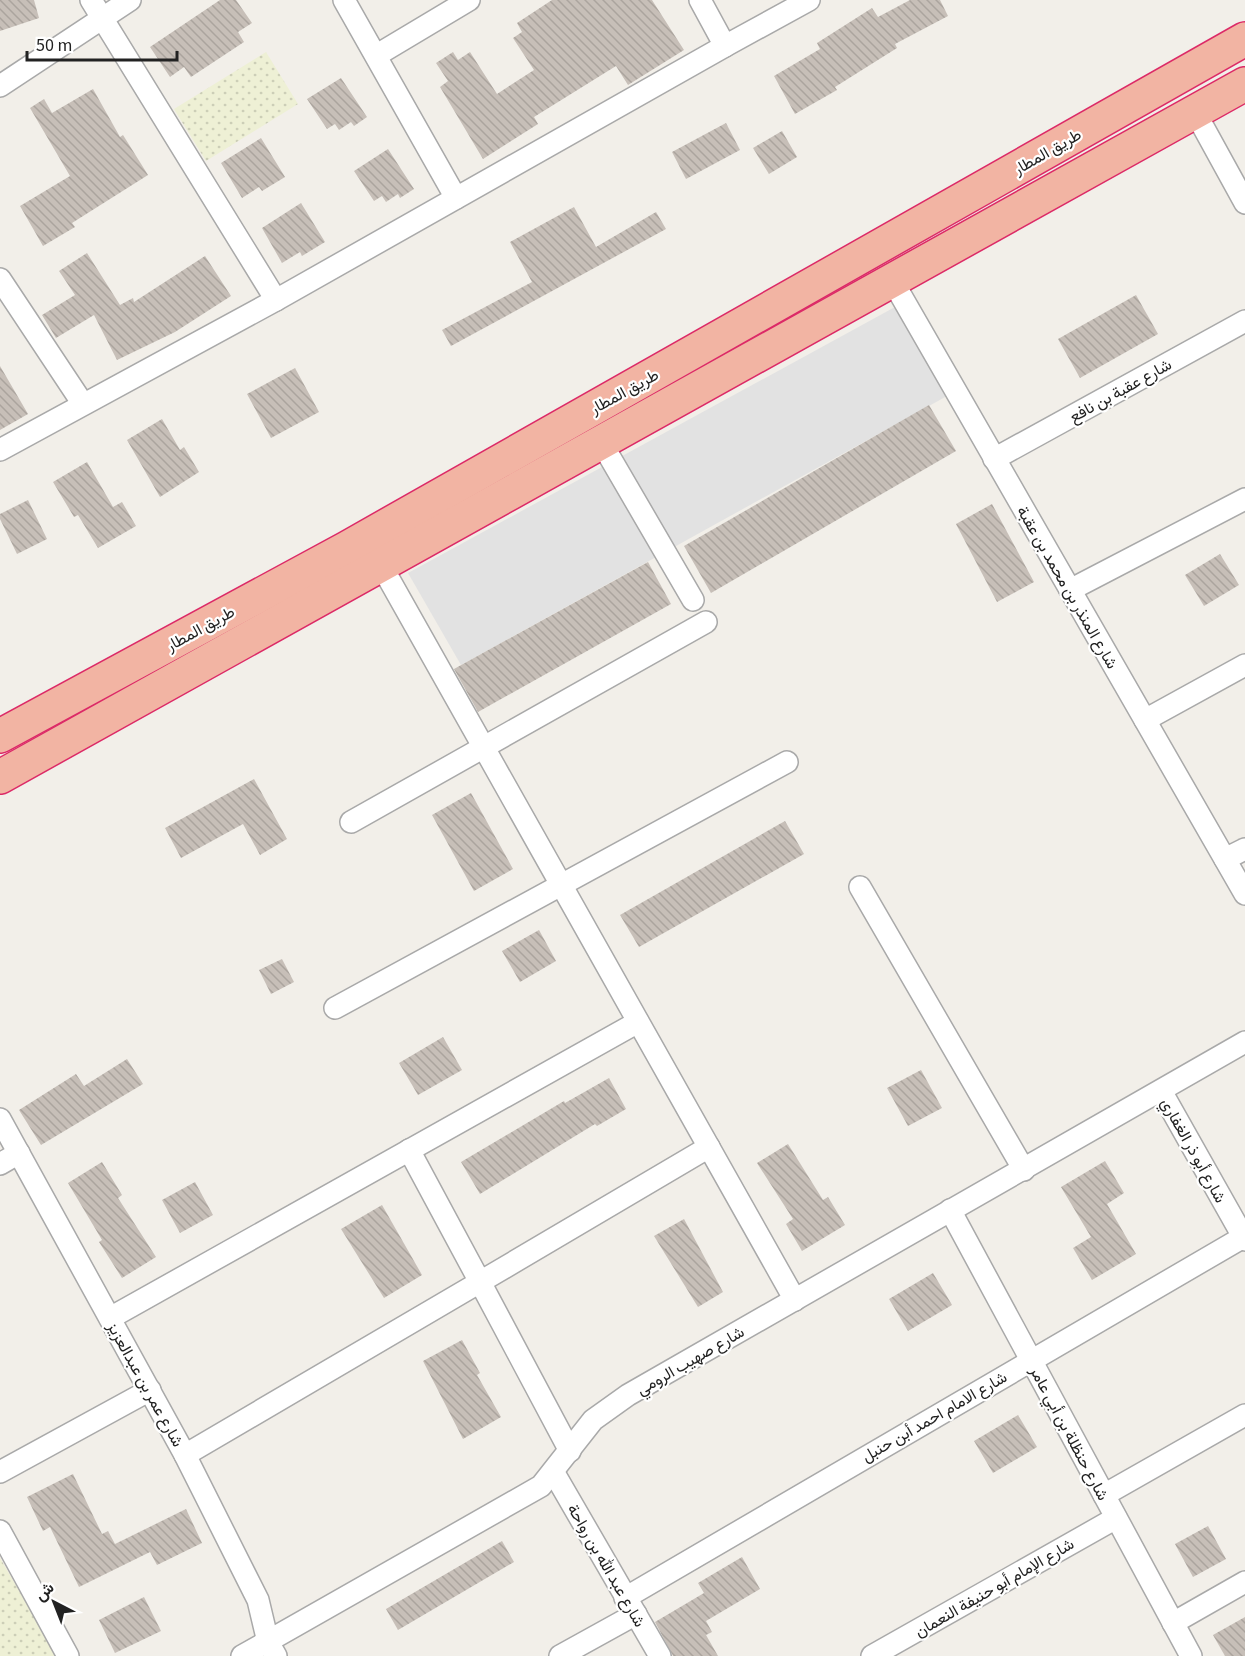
<svg xmlns="http://www.w3.org/2000/svg" width="1245" height="1656" font-family="'Source Sans 3',Vazirmatn,sans-serif">
	<style>
		.farmland { fill: url(#farmland-dots) }
		.parking { fill: #e2e2e2 }
		.building { fill: url(#building-back-hatch) }
		.lines { fill: none; stroke-linecap: round; stroke-linejoin: round }
		.minor-casing { stroke: #a9a9a9; stroke-width: 24 }
		.trunk-casing { stroke: #dc2a67; stroke-width: 36 }
		.minor { stroke: #fff; stroke-width: 21 }
		.trunk { stroke: #f2b4a3; stroke-width: 33 }
		.labels { text-anchor: middle; stroke-width: 4.5; stroke-linejoin: round; paint-order: stroke }
		.street-label { font-size: 16px; fill: #222; stroke: #fff }
	</style>
	<defs>
		<pattern id="farmland-dots" width="8" height="8" patternUnits="userSpaceOnUse" patternTransform="scale(1.5)"><rect width="8" height="8" fill="#eef0d5"/><path d="M2 2h.1M6 6h.1" fill="none" stroke="#ccceb7" stroke-width="1.8" stroke-linecap="round"/></pattern>
		<pattern id="building-back-hatch" width="6" height="6" patternUnits="userSpaceOnUse" patternTransform="scale(1.5)"><rect width="6" height="6" fill="#c7bfb8"/><path d="M-1 5l2 2M0 0l6 6M5-1l2 2" fill="none" stroke="#aba49e"/></pattern>
	</defs>
	<rect width="100%" height="100%" fill="#f2efe9"/>
	<!-- farmland -->
	<g class="farmland">
		<path d="M 266,52 L 298,104 L 206,161 L 174,109 Z"/>
		<path d="M 0,1558 L 57,1656 L 0,1656 Z"/>
	</g>
	<!-- parking -->
	<path class="parking" d="M 895,307 L 947,396 L 461,665 L 408,573 Z"/>
	<!-- building -->
	<g class="building">
		<path d="M 0,0 L 34,0 L 39,18 L 0,31 Z"/>
		<path d="M 220,0 L 236,0 L 252,23 L 238,32 L 244,42 L 191,77 L 184,67 L 170,77 L 150,47 Z"/>
		<path d="M 552,0 L 652,0 L 684,50 L 628,85 L 616,66 L 534,117 L 538,124 L 483,159 L 440,87 L 448,81 L 436,63 L 453,52 L 458,60 L 470,52 L 497,94 L 534,70 L 513,38 L 522,32 L 517,23 Z"/>
		<path d="M 910,0 L 940,0 L 948,16 L 895,44 L 897,48 L 835,87 L 837,90 L 795,114 L 774,76 L 820,49 L 817,43 L 872,8 L 878,17 Z"/>
		<path d="M 341,78 L 367,117 L 354,126 L 351,122 L 339,130 L 335,124 L 327,129 L 307,99 Z"/>
		<path d="M 93,89 L 120,137 L 123,135 L 148,175 L 72,223 L 75,227 L 43,246 L 20,206 L 70,176 L 30,108 L 44,99 L 52,113 Z"/>
		<path d="M 726,123 L 740,150 L 686,179 L 672,152 Z"/>
		<path d="M 782,131 L 797,157 L 769,174 L 753,148 Z"/>
		<path d="M 261,138 L 285,177 L 262,191 L 259,187 L 242,198 L 221,163 Z"/>
		<path d="M 388,149 L 414,189 L 400,198 L 398,194 L 386,202 L 382,196 L 374,201 L 354,171 Z"/>
		<path d="M 301,203 L 325,242 L 302,256 L 300,252 L 282,263 L 262,228 Z"/>
		<path d="M 574,207 L 596,247 L 656,212 L 666,229 L 451,346 L 442,330 L 532,282 L 510,242 Z"/>
		<path d="M 87,253 L 120,305 L 133,298 L 134,302 L 205,256 L 231,296 L 175,332 L 117,360 L 94,315 L 56,338 L 42,315 L 75,295 L 59,271 Z"/>
		<path d="M 1136,295 L 1158,334 L 1080,378 L 1058,339 Z"/>
		<path d="M 0,366 L 28,414 L 0,430 Z"/>
		<path d="M 295,368 L 319,412 L 271,438 L 247,394 Z"/>
		<path d="M 929,405 L 956,451 L 711,593 L 684,546 Z"/>
		<path d="M 162,419 L 180,450 L 184,447 L 199,472 L 160,497 L 127,440 Z"/>
		<path d="M 87,462 L 113,507 L 122,502 L 136,526 L 98,548 L 78,515 L 74,517 L 53,482 Z"/>
		<path d="M 28,500 L 47,539 L 17,554 L 0,519 L 0,514 Z"/>
		<path d="M 992,504 L 1034,582 L 997,602 L 956,524 Z"/>
		<path d="M 1220,554 L 1239,585 L 1204,606 L 1185,575 Z"/>
		<path d="M 648,562 L 671,604 L 478,712 L 454,669 Z"/>
		<path d="M 254,779 L 287,839 L 260,855 L 243,824 L 181,858 L 165,828 Z"/>
		<path d="M 471,793 L 513,869 L 474,891 L 432,815 Z"/>
		<path d="M 785,821 L 804,854 L 639,947 L 620,915 Z"/>
		<path d="M 539,930 L 556,961 L 520,982 L 502,951 Z"/>
		<path d="M 282,959 L 294,982 L 271,994 L 259,970 Z"/>
		<path d="M 443,1037 L 462,1070 L 418,1095 L 399,1063 Z"/>
		<path d="M 127,1059 L 143,1084 L 41,1145 L 19,1110 L 76,1074 L 84,1086 Z"/>
		<path d="M 921,1070 L 942,1108 L 908,1126 L 887,1088 Z"/>
		<path d="M 609,1078 L 626,1109 L 597,1126 L 595,1124 L 480,1194 L 461,1162 L 564,1101 L 565,1103 Z"/>
		<path d="M 788,1144 L 823,1200 L 828,1197 L 845,1225 L 802,1251 L 786,1224 L 793,1219 L 757,1163 Z"/>
		<path d="M 1105,1161 L 1124,1193 L 1107,1204 L 1136,1254 L 1092,1280 L 1073,1248 L 1091,1237 L 1061,1187 Z"/>
		<path d="M 102,1162 L 122,1195 L 118,1198 L 156,1257 L 122,1278 L 99,1242 L 102,1240 L 68,1183 Z"/>
		<path d="M 195,1182 L 213,1215 L 180,1233 L 162,1200 Z"/>
		<path d="M 382,1205 L 422,1275 L 384,1298 L 341,1229 Z"/>
		<path d="M 684,1219 L 723,1292 L 698,1307 L 654,1236 Z"/>
		<path d="M 933,1273 L 952,1305 L 908,1331 L 889,1299 Z"/>
		<path d="M 462,1340 L 480,1373 L 477,1375 L 501,1417 L 463,1439 L 423,1361 Z"/>
		<path d="M 1018,1415 L 1037,1447 L 993,1473 L 974,1441 Z"/>
		<path d="M 73,1474 L 102,1534 L 108,1531 L 115,1544 L 186,1509 L 202,1543 L 157,1565 L 150,1552 L 79,1587 L 50,1527 L 43,1531 L 27,1497 Z"/>
		<path d="M 1208,1526 L 1226,1559 L 1193,1577 L 1175,1544 Z"/>
		<path d="M 502,1541 L 514,1562 L 398,1630 L 386,1609 Z"/>
		<path d="M 742,1557 L 760,1589 L 706,1621 L 712,1632 L 706,1635 L 718,1656 L 673,1656 L 655,1622 L 704,1593 L 698,1583 Z"/>
		<path d="M 144,1597 L 161,1631 L 115,1653 L 99,1620 Z"/>
		<path d="M 1245,1617 L 1245,1656 L 1225,1656 L 1213,1635 Z"/>
	</g>
	<g class="lines">
		<defs>
			<g id="minor">
				<path d="M 91,0 L 276,300"/>
				<path d="M 344,0 L 456,198"/>
				<path d="M 725,46 L 809,0"/>
				<path d="M 377,55 L 469,0"/>
				<path d="M 0,86 L 130,0"/>
				<path d="M 1195,112 L 1245,203"/>
				<path d="M 0,279 L 83,404"/>
				<path d="M 892,280 L 1245,894"/>
				<path d="M 601,442 L 693,600"/>
				<path d="M 0,450 L 276,300 L 725,46 L 700,0"/>
				<path d="M 994,459 L 1245,321"/>
				<path d="M 381,565 L 795,1300"/>
				<path d="M 1070,590 L 1245,499"/>
				<path d="M 1145,720 L 1245,665"/>
				<path d="M 351,822 L 706,622"/>
				<path d="M 1225,859 L 1245,849"/>
				<path d="M 860,887 L 1024,1170"/>
				<path d="M 335,1008 L 787,762"/>
				<path d="M 1161,1091 L 1245,1240"/>
				<path d="M 0,1119 L 185,1455 L 258,1600 L 268,1642 L 276,1656"/>
				<path d="M 0,1164 L 19,1153"/>
				<path d="M 950,1210 L 1191,1656"/>
				<path d="M 110,1318 L 638,1022"/>
				<path d="M 570,1451 L 480,1282 L 709,1147"/>
				<path d="M 185,1455 L 480,1282 L 409,1150"/>
				<path d="M 0,1472 L 150,1390"/>
				<path d="M 554,1473 L 660,1656"/>
				<path d="M 1104,1495 L 1245,1415"/>
				<path d="M 0,1531 L 68,1656"/>
				<path d="M 625,1598 L 1245,1236"/>
				<path d="M 1173,1623 L 1245,1582"/>
				<path d="M 242,1656 L 541,1486 L 593,1420 L 628,1395 L 1245,1042"/>
				<path d="M 560,1656 L 636,1614"/>
				<path d="M 872,1656 L 1116,1518"/>
			</g>
			<g id="trunk">
				<path d="M 0,736 L 347,548 L 1245,39"/>
				<path d="M 0,777 L 1245,84"/>
			</g>
		</defs>
		<!-- minor casing -->
		<use href="#minor" class="minor-casing"/>
		<!-- trunk casing -->
		<use href="#trunk" class="trunk-casing"/>
		<!-- minor -->
		<use href="#minor" class="minor"/>
		<!-- trunk -->
		<use href="#trunk" class="trunk"/>
	</g>
	<g class="labels">
		<!-- street labels -->
		<g class="street-label">
			<text transform="translate(1047 151) rotate(-30)" y="6">طريق المطار</text>
			<text transform="translate(1120 390) rotate(-29)" y="6">شارع عقبة بن نافع</text>
			<text transform="translate(624 391) rotate(-29)" y="6">طريق المطار</text>
			<text transform="translate(1068 587) rotate(60)" y="6">شارع المنذر بن محمد بن عقبة</text>
			<text transform="translate(200 628) rotate(-29)" y="6">طريق المطار</text>
			<text transform="translate(1194 1150) rotate(61)" y="6">شارع أبو ذر الغفاري</text>
			<text transform="translate(690 1360) rotate(-30)" y="6">شارع صهيب الرومي</text>
			<text transform="translate(146 1384) rotate(61)" y="6">شارع عمر بن عبدالعزيز</text>
			<text transform="translate(934 1416) rotate(-30)" y="6">شارع الامام احمد أبن حنبل</text>
			<text transform="translate(1070 1433) rotate(62)" y="6">شارع حنظلة بن أبي عامر</text>
			<text transform="translate(607 1565) rotate(60)" y="6">شارع عبد الله بن رواحة</text>
			<text transform="translate(994 1587) rotate(-30)" y="6">شارع الإمام أبو حنيفة النعمان</text>
		</g>
	</g>
	<!-- north arrow -->
	<g transform="translate(54 1602) rotate(318)" stroke="#ffffff" stroke-width="4.5" paint-order="stroke">
	<path d="M0-4.5L10 22L0 15L-10 22Z" fill="#222222"/>
	<text y="-9" font-size="16" font-weight="bold" text-anchor="middle" fill="#222222">ش</text>
	</g>
	<!-- scale -->
	<path d="M27 51v9h150v-9" fill="none" stroke="#222222" stroke-width="3"/>
	<text x="36" y="51" font-size="18" fill="#222222" stroke="#ffffff" stroke-width="4.5" paint-order="stroke">50 m</text>
</svg>
